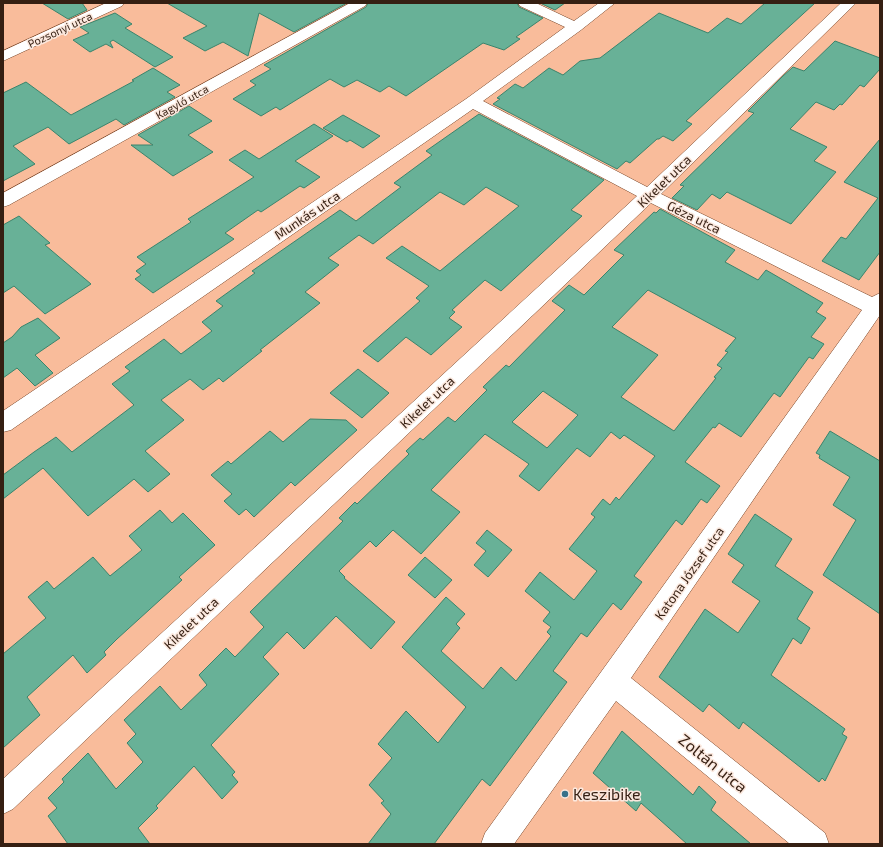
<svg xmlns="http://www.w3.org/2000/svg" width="883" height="847" font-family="'Exo 2',sans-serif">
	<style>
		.building { fill: #68b197; stroke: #3a846c; fill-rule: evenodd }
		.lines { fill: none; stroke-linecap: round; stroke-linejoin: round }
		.minor-casing { stroke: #764224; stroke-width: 1 }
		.minor { fill: #fff; fill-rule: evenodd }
		.poi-dot { fill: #38718a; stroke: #fbe8de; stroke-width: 1.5 }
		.labels { text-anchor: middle; stroke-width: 3; stroke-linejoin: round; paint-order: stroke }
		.far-street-label { font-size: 11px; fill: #351f12; stroke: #fbe8de }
		.street-label { font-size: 13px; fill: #351f12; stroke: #fbe8de }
		.near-street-label { font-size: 16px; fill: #351f12; stroke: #fbe8de }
		.near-poi-label { font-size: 16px; fill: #351f12; stroke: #fbe8de; text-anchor: start }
	</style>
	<rect width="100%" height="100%" fill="#f9bc9b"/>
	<!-- building -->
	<g class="building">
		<path d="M 42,3 L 82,3 L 87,10 L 68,19 Z"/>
		<path d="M 167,3 L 347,3 L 294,32 L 259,13 L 248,56 L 223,42 L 205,51 L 183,38 L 207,26 Z"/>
		<path d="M 368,3 L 517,3 L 519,7 L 543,18 L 516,37 L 520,39 L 504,50 L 483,43 L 406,96 L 389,86 L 380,92 L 357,80 L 344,87 L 330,79 L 280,110 L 276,107 L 261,116 L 233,99 L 256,85 L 250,81 L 271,69 L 264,65 L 366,7 Z"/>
		<path d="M 540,3 L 565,3 L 555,10 Z"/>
		<path d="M 765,3 L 815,3 L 686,121 L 692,124 L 673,141 L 663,136 L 659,139 L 657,139 L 630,163 L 626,161 L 617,169 L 493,104 L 500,99 L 497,98 L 515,84 L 523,88 L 549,68 L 563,75 L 580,61 L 600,58 L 659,13 L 708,33 L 727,18 L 741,24 Z"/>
		<path d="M 115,13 L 132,24 L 125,28 L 173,57 L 155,67 L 113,40 L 110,42 L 113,48 L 106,44 L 90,52 L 73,40 L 89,33 L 80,27 Z"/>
		<path d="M 835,41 L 880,58 L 880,69 L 864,87 L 860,85 L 842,105 L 840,104 L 834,110 L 816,102 L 790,129 L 827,147 L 814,161 L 836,172 L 791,224 L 727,192 L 720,199 L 712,194 L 697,210 L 672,198 L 684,186 L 680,185 L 754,113 L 748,111 L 783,76 L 793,67 L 804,71 Z"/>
		<path d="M 153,68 L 180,85 L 167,92 L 175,97 L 124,125 L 116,119 L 69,144 L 48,127 L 13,146 L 35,164 L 3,181 L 3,93 L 26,82 L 71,115 L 134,81 L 132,80 Z"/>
		<path d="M 189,106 L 212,121 L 188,135 L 213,152 L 173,176 L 131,145 L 153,145 L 138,135 Z"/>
		<path d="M 479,114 L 604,180 L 571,210 L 582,216 L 501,291 L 485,280 L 452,310 L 455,312 L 449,318 L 462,327 L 431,355 L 406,337 L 378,362 L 363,351 L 420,301 L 416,298 L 429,286 L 386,258 L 402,246 L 440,271 L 519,206 L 486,187 L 464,205 L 440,192 L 373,244 L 359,235 L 328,258 L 339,265 L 305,292 L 320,303 L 260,350 L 262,351 L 223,382 L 219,378 L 203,390 L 190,379 L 161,400 L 184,420 L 145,451 L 170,474 L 148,492 L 134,479 L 88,516 L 43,468 L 3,499 L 3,475 L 34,452 L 56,437 L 72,452 L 134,405 L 112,384 L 130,371 L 125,367 L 164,339 L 181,354 L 212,331 L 202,322 L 223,306 L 216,301 L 255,273 L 252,271 L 340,210 L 356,221 L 401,187 L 394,183 L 432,155 L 426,151 Z"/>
		<path d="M 343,115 L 380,136 L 363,148 L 350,140 L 347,142 L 323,128 Z"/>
		<path d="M 314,124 L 333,136 L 295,161 L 320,177 L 304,188 L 300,186 L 261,212 L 258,210 L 225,233 L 234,239 L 153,293 L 135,279 L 141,275 L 136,271 L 146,264 L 137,257 L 191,222 L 188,219 L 254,177 L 229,160 L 245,150 L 259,159 Z"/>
		<path d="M 880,139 L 880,252 L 859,280 L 822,261 L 841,237 L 846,239 L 878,198 L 844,182 Z"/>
		<path d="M 660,209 L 735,250 L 725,262 L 758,280 L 766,270 L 823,303 L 816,312 L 826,318 L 811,337 L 824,344 L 813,359 L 809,357 L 780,397 L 774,393 L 741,437 L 719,423 L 715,428 L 713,427 L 685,462 L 720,486 L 707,503 L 701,499 L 682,525 L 676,520 L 634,576 L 642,582 L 621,610 L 613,603 L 587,637 L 581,633 L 553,671 L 567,682 L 490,786 L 482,779 L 434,844 L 368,844 L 391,814 L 381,803 L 384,801 L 369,785 L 392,758 L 378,744 L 406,711 L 438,743 L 466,707 L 402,647 L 446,597 L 465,614 L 456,624 L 460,628 L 441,651 L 483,689 L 501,667 L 516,681 L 551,636 L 547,632 L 551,627 L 543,621 L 550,612 L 525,591 L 540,572 L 574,600 L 597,571 L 569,549 L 595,517 L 591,514 L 603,499 L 610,505 L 616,497 L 619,500 L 655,456 L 624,435 L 620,439 L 611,432 L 590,457 L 577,448 L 539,491 L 519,476 L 529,464 L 485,434 L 431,490 L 460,512 L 421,554 L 393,530 L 376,547 L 370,541 L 339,571 L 345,577 L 344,578 L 395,622 L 371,649 L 336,616 L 304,649 L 287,632 L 263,657 L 279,674 L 211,745 L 235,772 L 232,775 L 238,782 L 222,799 L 194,766 L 156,806 L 158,808 L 138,828 L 150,844 L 68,844 L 48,816 L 57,808 L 48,798 L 64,782 L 62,779 L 88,753 L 116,789 L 143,762 L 127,743 L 136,734 L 124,720 L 160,686 L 181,710 L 207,685 L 199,675 L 226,648 L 235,657 L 264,627 L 250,612 L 343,521 L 339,518 L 355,502 L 357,504 L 409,454 L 406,451 L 420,438 L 423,440 L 448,417 L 455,422 L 487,390 L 483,387 L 506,365 L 509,367 L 565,310 L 552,301 L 569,285 L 584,295 L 624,255 L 614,250 L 654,212 L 656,213 ZM 648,290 L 736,338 L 725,351 L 728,352 L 717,365 L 722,368 L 714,377 L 716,378 L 674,431 L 621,397 L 658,355 L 612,327 ZM 543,391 L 578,415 L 547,448 L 512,422 Z"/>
		<path d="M 19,216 L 50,243 L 45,245 L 91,284 L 45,314 L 14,286 L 3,293 L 3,225 Z"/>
		<path d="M 38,318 L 60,338 L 35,355 L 53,373 L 35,386 L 17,368 L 3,378 L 3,343 L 12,337 L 21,327 Z"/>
		<path d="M 358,369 L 389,393 L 362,418 L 330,393 Z"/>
		<path d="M 310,419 L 346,420 L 357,430 L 295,486 L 291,482 L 254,517 L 246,509 L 239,515 L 224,501 L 232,494 L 211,475 L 228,461 L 231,464 L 270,431 L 283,442 Z"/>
		<path d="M 830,431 L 880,461 L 880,614 L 823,575 L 856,520 L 833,505 L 850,477 L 819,458 L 820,455 L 816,453 Z"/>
		<path d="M 160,510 L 172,523 L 183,513 L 215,545 L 179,577 L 182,580 L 117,639 L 104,652 L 106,655 L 87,673 L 73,655 L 27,697 L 40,715 L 3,748 L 3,654 L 46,618 L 28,597 L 47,581 L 54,589 L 93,557 L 110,576 L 142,550 L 129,536 Z"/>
		<path d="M 755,514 L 792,539 L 775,566 L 813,592 L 797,619 L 810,628 L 801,644 L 793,638 L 771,675 L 845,729 L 842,734 L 847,737 L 825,781 L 822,778 L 819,782 L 743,722 L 739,729 L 709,704 L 703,712 L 659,677 L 705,609 L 738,633 L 760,601 L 732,582 L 744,565 L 728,554 Z"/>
		<path d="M 487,530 L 512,550 L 488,577 L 474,565 L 486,551 L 476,543 Z"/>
		<path d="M 425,557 L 452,580 L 435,598 L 408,575 Z"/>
		<path d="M 622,731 L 693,795 L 699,786 L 716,802 L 711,810 L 751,844 L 687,844 L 641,803 L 636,811 L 593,773 Z"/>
	</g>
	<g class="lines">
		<defs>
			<g id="minor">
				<path d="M 106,3 L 124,3 L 122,6 L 3,61 L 3,51 Z"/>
				<path d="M 350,3 L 367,3 L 365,6 L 9,205 L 3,207 L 3,193 Z"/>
				<path d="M 518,3 L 536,3 L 574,21 L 599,3 L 615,3 L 581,30 L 483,101 L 647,187 L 841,3 L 856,3 L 661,194 L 872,297 L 880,293 L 880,315 L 631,678 L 825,833 L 829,844 L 790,844 L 616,701 L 514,844 L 481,844 L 485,833 L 862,310 L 651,203 L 13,809 L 3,814 L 3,779 L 637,196 L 473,109 L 11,430 L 3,432 L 3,411 L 466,99 L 565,27 L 520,6 Z"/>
			</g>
		</defs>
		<!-- minor casing -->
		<use href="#minor" class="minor-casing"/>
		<!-- minor -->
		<use href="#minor" class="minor"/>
	</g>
	<!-- markers -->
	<circle class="poi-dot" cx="565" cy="794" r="4"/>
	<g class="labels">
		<!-- far-street labels -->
		<g class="far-street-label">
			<text transform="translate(60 30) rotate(-25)" y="4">Pozsonyi utca</text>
			<text transform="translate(182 102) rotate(-29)" y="4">Kagyló utca</text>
		</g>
		<!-- street labels -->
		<g class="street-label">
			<text transform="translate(664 181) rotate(-44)" y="5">Kikelet utca</text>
			<text transform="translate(307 215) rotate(-34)" y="5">Munkás utca</text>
			<text transform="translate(694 217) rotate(26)" y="5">Géza utca</text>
			<text transform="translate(427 402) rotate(-43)" y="5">Kikelet utca</text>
			<text transform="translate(689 573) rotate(-55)" y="5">Katona József utca</text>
			<text transform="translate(191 623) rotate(-43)" y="5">Kikelet utca</text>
		</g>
		<!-- near-street labels -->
		<g class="near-street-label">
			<text transform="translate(713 763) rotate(39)" y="6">Zoltán utca</text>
		</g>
		<!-- near-poi labels -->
		<g class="near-poi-label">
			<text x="573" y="800">Keszibike</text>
		</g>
	</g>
	<!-- border -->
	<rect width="883" height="847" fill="none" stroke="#351f12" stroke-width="8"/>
</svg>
